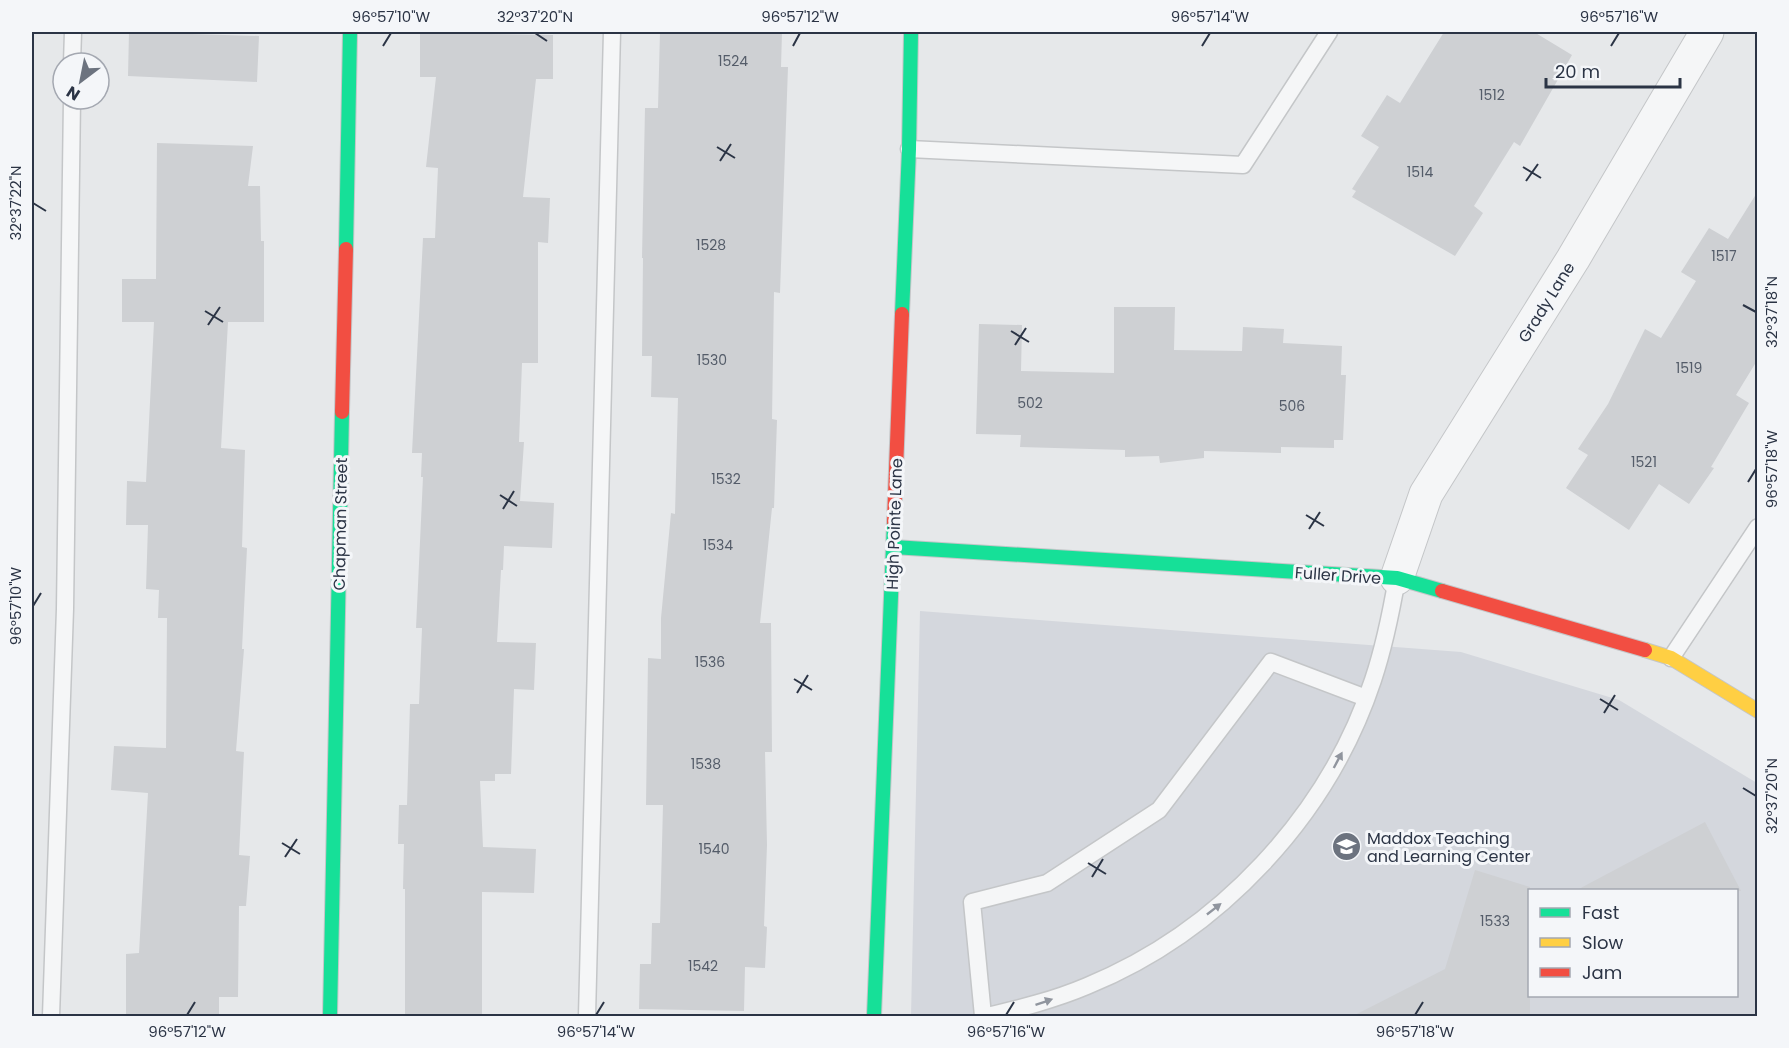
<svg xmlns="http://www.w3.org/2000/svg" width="1789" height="1048" font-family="Poppins,sans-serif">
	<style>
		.built { fill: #d4d7dd; fill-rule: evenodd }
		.building { fill: #ced0d3 }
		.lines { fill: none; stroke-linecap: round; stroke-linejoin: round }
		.lane-casing { stroke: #c4c6c8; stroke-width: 19 }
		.street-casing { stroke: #c4c6c8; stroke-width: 35 }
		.fast-casing { stroke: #c4c6c8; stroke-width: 16 }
		.slow-casing { stroke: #c4c6c8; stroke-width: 16 }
		.jam-casing { stroke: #c4c6c8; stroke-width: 16 }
		.lane { stroke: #f5f6f7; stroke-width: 16 }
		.street { stroke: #f5f6f7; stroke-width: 33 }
		.fast { stroke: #16e098; stroke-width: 14 }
		.slow { stroke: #ffcf43; stroke-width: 14 }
		.jam { stroke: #f24e42; stroke-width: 14 }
		.oneway { fill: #90959e }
		.ticks { fill: none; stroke: #2b3445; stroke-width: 2 }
		.labels { text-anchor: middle; stroke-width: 6; stroke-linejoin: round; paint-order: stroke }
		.number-label { font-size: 14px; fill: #545c69 }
		.street-label { font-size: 16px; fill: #2b3445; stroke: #f4f6f9 }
		.poi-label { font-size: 16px; fill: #2b3445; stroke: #f4f6f9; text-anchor: start }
		.neatline { fill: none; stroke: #2b3445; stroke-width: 2 }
		.ticks-label { font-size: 15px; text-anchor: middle; fill: #2b3445 }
	</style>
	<rect width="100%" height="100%" fill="#e6e8ea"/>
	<!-- built -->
	<path class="built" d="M 920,611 L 1461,652 L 1619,700 L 1757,783 L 1757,1016 L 911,1016 ZM 1530,890 L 1736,890 L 1736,996 L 1530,996 Z"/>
	<!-- building -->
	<g class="building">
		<path d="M 129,32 L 259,36 L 257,82 L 128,76 Z"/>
		<path d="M 420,32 L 489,32 L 489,34 L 553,35 L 553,79 L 536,79 L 523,197 L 550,198 L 548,243 L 538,242 L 538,363 L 522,363 L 519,442 L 524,442 L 520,501 L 554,503 L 552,548 L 504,546 L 503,570 L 501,570 L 497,642 L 536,643 L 534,690 L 514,689 L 511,774 L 495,774 L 495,781 L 480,781 L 483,847 L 536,849 L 534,893 L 482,892 L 482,1017 L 405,1017 L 405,889 L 403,889 L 404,844 L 398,844 L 399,805 L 407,805 L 410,704 L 419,704 L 422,628 L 416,628 L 423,477 L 421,477 L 422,453 L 412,453 L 423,238 L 435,238 L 438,168 L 426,167 L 436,77 L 420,77 Z"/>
		<path d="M 660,32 L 782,32 L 781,67 L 788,67 L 780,293 L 774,292 L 772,419 L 777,420 L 774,508 L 772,508 L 760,623 L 771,623 L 772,752 L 765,752 L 767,845 L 764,926 L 767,927 L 765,968 L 745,967 L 744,1011 L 639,1009 L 640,964 L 651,964 L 652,923 L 660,923 L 663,805 L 646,805 L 648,658 L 661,659 L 661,618 L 671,513 L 675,514 L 678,398 L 651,397 L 652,356 L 642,356 L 643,258 L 642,258 L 645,108 L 658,108 Z"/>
		<path d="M 1444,32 L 1534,32 L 1572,55 L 1520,146 L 1514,142 L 1474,206 L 1483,213 L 1455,256 L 1352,197 L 1356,191 L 1352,189 L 1379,147 L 1361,136 L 1387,95 L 1400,103 Z"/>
		<path d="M 157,143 L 253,146 L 248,186 L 260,186 L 261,241 L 264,241 L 264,322 L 228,322 L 221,448 L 245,450 L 242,547 L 247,548 L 242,649 L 244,649 L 236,751 L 244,752 L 239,855 L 250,856 L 246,906 L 239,906 L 238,997 L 219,997 L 219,1017 L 126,1017 L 126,954 L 139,953 L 148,793 L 111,790 L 114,746 L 166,748 L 167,618 L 158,618 L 159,590 L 146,589 L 148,525 L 126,525 L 127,481 L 146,482 L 154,322 L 122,322 L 122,279 L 156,279 Z"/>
		<path d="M 1758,191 L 1758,359 L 1736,395 L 1749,403 L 1711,467 L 1714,468 L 1689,504 L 1659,484 L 1629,530 L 1566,488 L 1588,455 L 1578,449 L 1608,404 L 1645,329 L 1661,338 L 1696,281 L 1681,272 L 1709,228 L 1728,239 Z"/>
		<path d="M 1114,307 L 1175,307 L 1174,350 L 1242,351 L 1243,327 L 1284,329 L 1283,343 L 1342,346 L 1341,375 L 1346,375 L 1343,440 L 1334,440 L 1334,448 L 1281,447 L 1281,453 L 1204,451 L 1204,458 L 1160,463 L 1159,456 L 1125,457 L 1125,450 L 1020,447 L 1021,435 L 976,434 L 979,324 L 1022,325 L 1021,371 L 1114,373 Z"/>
		<path d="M 1705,822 L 1741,891 L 1575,891 Z"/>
		<path d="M 1475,870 L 1530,887 L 1530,1017 L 1351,1017 L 1445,969 Z"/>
	</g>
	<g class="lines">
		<defs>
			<g id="lane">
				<path d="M 72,63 L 73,32"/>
				<path d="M 909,149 L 1243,165 L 1329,32"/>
				<path d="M 1671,658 L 1758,527"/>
				<path d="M 51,1016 L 65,609 L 72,99"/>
				<path d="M 587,1016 L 612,32"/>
				<path d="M 983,1016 L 972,902 L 1047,883 L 1159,810 L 1271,662 L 1366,698"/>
				<path d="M 987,1016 C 1021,1008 1054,1000 1087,986 C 1219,932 1328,816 1373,680 C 1384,647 1391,613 1397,578"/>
			</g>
			<path id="street" d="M 1397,578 L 1426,494 L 1573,259 L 1707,32"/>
			<g id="fast">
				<path d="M 346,249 L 350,32"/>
				<path d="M 902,314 L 909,149 L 911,32"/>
				<path d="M 893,547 L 1397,578 L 1442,591"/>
				<path d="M 330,1016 L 342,412"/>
				<path d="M 874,1016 L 894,522"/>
			</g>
			<path id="slow" d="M 1645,650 L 1671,658 L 1758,711"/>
			<g id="jam">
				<path d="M 342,412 L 346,249"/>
				<path d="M 894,522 L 902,314"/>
				<path d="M 1442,591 L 1645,650"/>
			</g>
		</defs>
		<!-- lane casing -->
		<use href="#lane" class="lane-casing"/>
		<!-- street casing -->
		<use href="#street" class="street-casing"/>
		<!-- fast casing -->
		<use href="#fast" class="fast-casing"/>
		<!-- slow casing -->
		<use href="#slow" class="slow-casing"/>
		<!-- jam casing -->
		<use href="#jam" class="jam-casing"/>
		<!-- lane -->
		<use href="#lane" class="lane"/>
		<!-- street -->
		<use href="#street" class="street"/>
		<!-- fast -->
		<use href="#fast" class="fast"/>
		<!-- slow -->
		<use href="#slow" class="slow"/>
		<!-- jam -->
		<use href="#jam" class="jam"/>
	</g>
	<!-- one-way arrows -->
	<defs><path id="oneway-solid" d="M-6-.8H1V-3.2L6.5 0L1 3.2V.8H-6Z" transform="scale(1.5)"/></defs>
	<g class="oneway">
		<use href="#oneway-solid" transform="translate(1338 760) rotate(-62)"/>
		<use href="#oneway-solid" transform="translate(1214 909) rotate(-38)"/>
		<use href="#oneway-solid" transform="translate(1044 1002) rotate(-19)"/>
	</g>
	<!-- ticks -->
	<path class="ticks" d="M 535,33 L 547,41M 383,46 L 391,33M 793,46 L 800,33M 1202,46 L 1210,33M 1611,46 L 1619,33M 717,147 L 735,158M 720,161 L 731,144M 1523,167 L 1541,178M 1526,181 L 1538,164M 33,203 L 46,211M 1743,305 L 1756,312M 205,311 L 223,322M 208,325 L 220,307M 1011,331 L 1029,342M 1015,345 L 1026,328M 1748,482 L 1756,469M 500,495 L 517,506M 503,509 L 514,491M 1306,515 L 1324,526M 1309,529 L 1320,512M 33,606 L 41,593M 794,679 L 812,690M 797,693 L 808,675M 1600,699 L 1618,710M 1604,713 L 1615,695M 1743,788 L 1756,796M 282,843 L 300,854M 285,857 L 297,839M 1088,863 L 1106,874M 1092,877 L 1103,859M 187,1015 L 195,1002M 596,1015 L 604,1002M 1006,1015 L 1014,1002M 1415,1015 L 1423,1002"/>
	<!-- icons -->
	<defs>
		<symbol id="school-disc" viewBox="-11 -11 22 22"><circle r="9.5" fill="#6c737f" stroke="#f4f6f9"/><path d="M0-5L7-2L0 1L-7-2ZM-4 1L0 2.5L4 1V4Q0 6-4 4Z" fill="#fff"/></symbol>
	</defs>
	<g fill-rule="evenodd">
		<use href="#school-disc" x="1330" y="830" width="33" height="33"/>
	</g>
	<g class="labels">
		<!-- number labels -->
		<g class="number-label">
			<text x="733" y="66">1524</text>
			<text x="1492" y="100">1512</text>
			<text x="1420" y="177">1514</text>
			<text x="711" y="250">1528</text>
			<text x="1724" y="261">1517</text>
			<text x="712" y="365">1530</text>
			<text x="1689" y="373">1519</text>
			<text x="1030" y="408">502</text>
			<text x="1292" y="411">506</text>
			<text x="1644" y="467">1521</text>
			<text x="726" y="484">1532</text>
			<text x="718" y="550">1534</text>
			<text x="710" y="667">1536</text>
			<text x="706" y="769">1538</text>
			<text x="714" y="854">1540</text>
			<text x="1495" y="926">1533</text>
			<text x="703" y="971">1542</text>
		</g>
		<!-- street labels -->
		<g class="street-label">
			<text transform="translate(1546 302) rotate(-58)" y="6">Grady Lane</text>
			<text transform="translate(340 524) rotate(-89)" y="6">Chapman Street</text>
			<text transform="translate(894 524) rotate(-88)" y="6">High Pointe Lane</text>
			<text transform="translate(1338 575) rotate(4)" y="6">Fuller Drive</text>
		</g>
		<!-- poi labels -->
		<g class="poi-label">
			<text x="1367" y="844">Maddox Teaching<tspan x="1367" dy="18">and Learning Center</tspan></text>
		</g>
	</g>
	<!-- border -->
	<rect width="1789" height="1048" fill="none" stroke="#f4f6f9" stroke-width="66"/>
	<!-- legend -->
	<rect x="1528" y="889" width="210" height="108" fill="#f4f6f9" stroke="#a4a8b1" stroke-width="1.5"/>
	<rect x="1540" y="908" width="30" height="9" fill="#16e098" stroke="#a4a8b1" stroke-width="1.5"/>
	<text x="1582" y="919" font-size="18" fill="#2b3445">Fast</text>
	<rect x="1540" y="938" width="30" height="9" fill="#ffcf43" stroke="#a4a8b1" stroke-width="1.5"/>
	<text x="1582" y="949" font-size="18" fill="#2b3445">Slow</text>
	<rect x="1540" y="968" width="30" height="9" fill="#f24e42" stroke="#a4a8b1" stroke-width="1.5"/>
	<text x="1582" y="979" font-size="18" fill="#2b3445">Jam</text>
	<!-- north arrow -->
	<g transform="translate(81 81) rotate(212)"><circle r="28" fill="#f4f6f9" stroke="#a4a8b1" stroke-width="1.5"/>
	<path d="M0-4.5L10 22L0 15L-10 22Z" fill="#6c737f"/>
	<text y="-9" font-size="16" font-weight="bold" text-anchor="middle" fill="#2b3445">N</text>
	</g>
	<!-- scale -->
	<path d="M1546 78v9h134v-9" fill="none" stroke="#2b3445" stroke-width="3"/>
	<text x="1555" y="78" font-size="18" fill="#2b3445" stroke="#f4f6f9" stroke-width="4.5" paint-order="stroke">20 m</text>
	<rect x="33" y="33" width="1723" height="982" class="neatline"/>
	<g class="ticks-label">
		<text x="391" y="22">96°57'10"W</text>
		<text x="535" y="22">32°37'20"N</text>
		<text x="800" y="22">96°57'12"W</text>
		<text x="1210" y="22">96°57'14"W</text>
		<text x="1619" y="22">96°57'16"W</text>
		<text transform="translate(16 203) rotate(-90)" y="5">32°37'22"N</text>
		<text transform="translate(1772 312) rotate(-90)" y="5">32°37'18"N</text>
		<text transform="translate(1772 469) rotate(-90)" y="5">96°57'18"W</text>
		<text transform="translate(16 606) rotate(-90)" y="5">96°57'10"W</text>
		<text transform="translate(1772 796) rotate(-90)" y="5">32°37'20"N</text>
		<text x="187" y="1037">96°57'12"W</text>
		<text x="596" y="1037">96°57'14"W</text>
		<text x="1006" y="1037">96°57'16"W</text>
		<text x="1415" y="1037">96°57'18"W</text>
	</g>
</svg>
